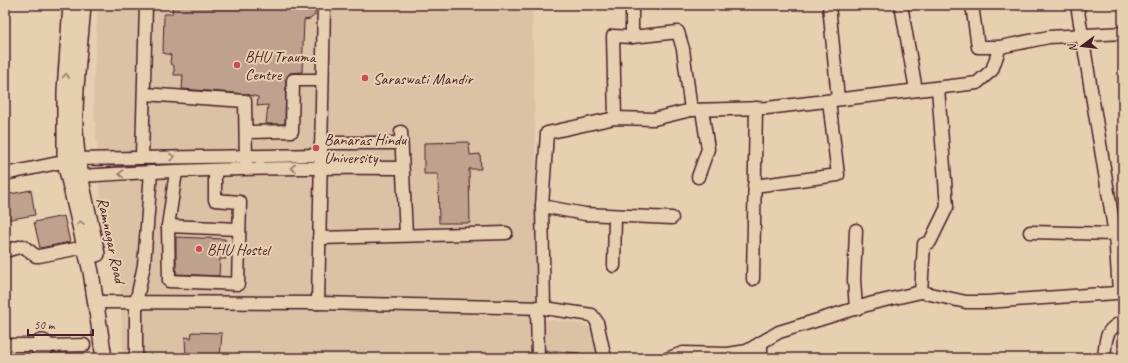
<svg xmlns="http://www.w3.org/2000/svg" width="1128" height="363" font-family="Caveat,sans-serif">
	<style>
		.built { fill: #dbc2a5 }
		.building { fill: #bea28d; stroke: #4a1f2b }
		.lines { fill: none; stroke-linecap: round; stroke-linejoin: round }
		.minor-casing { stroke: #4a1f2b; stroke-width: 15 }
		.major-casing { stroke: #4a1f2b; stroke-width: 18 }
		.minor { stroke: #e7d0af; stroke-width: 12 }
		.major { stroke: #e7d0af; stroke-width: 15 }
		.oneway { stroke: #98786d }
		.poi-dot { fill: #d1495b; stroke: #e7d0af; stroke-width: 1.5 }
		.labels { text-anchor: middle; stroke-width: 4; stroke-linejoin: round; paint-order: stroke }
		.poi-label { font-size: 16px; fill: #4a1f2b; stroke: #e7d0af; text-anchor: start }
		.street-label { font-size: 16px; fill: #4a1f2b; stroke: #e7d0af }
	</style>
	<rect width="100%" height="100%" fill="#e7d0af"/>
	<filter id="ink" filterUnits="userSpaceOnUse"><feTurbulence type="fractalNoise" baseFrequency=".025" numOctaves="2"/><feDisplacementMap in="SourceGraphic" scale="8" xChannelSelector="R" yChannelSelector="G"/><feConvolveMatrix kernelMatrix="1 2 1 2 8 2 1 2 1" color-interpolation-filters="sRGB"/></filter>
	<g filter="url(#ink)">
		<!-- built -->
		<path class="built" d="M 98,5 L 532,5 L 539,301 L 537,318 L 583,324 L 592,329 L 597,338 L 597,358 L 123,358 L 120,284 L 101,204 L 93,93 Z"/>
		<!-- building -->
		<g class="building">
			<path d="M 173,5 L 314,5 L 315,15 L 310,19 L 304,20 L 302,72 L 290,73 L 286,79 L 285,124 L 266,124 L 268,105 L 257,106 L 258,97 L 246,94 L 182,89 L 183,75 L 174,75 L 174,66 L 170,63 L 171,55 L 163,53 L 164,14 L 172,14 Z"/>
			<path d="M 469,142 L 470,155 L 480,154 L 481,169 L 469,169 L 470,223 L 439,223 L 438,174 L 424,174 L 424,143 Z"/>
			<path d="M 31,190 L 35,215 L 5,220 L 5,195 Z"/>
			<path d="M 64,216 L 70,242 L 40,248 L 34,222 Z"/>
			<path d="M 176,237 L 225,239 L 226,259 L 220,259 L 219,276 L 176,274 Z"/>
			<path d="M 192,332 L 222,333 L 220,358 L 186,358 L 185,337 L 191,338 Z"/>
			<path d="M 545,350 L 580,353 L 580,358 L 545,358 Z"/>
		</g>
		<g class="lines">
			<defs>
				<g id="minor">
					<path d="M 829,5 L 838,99"/>
					<path d="M 901,5 L 916,90"/>
					<path d="M 972,5 L 978,47 L 1000,47"/>
					<path d="M 1077,5 L 1115,234 L 1122,235"/>
					<path d="M 632,37 L 678,32 L 683,49 L 691,110"/>
					<path d="M 144,94 L 245,101 L 246,163"/>
					<path d="M 615,118 L 613,36 L 632,37 L 632,5"/>
					<path d="M 246,132 L 292,131 L 293,80 L 322,80"/>
					<path d="M 401,132 L 406,235"/>
					<path d="M 321,143 L 401,143"/>
					<path d="M 142,157 L 146,5"/>
					<path d="M 176,172 L 168,226 L 169,281 L 238,284 L 240,202 L 215,200 L 215,171"/>
					<path d="M 5,174 L 77,159 L 321,155"/>
					<path d="M 81,176 C 188,169 295,167 402,168"/>
					<path d="M 698,177 L 708,149 L 702,110"/>
					<path d="M 754,186 L 838,175 L 829,101"/>
					<path d="M 542,206 L 585,214 L 672,218"/>
					<path d="M 168,226 L 239,229"/>
					<path d="M 856,230 L 854,280 L 856,309"/>
					<path d="M 319,238 L 506,233"/>
					<path d="M 5,251 L 23,246 L 36,256 L 39,256 L 85,247"/>
					<path d="M 614,266 L 615,216"/>
					<path d="M 753,279 L 756,108"/>
					<path d="M 921,292 L 924,244 L 930,242 L 947,207 L 938,88"/>
					<path d="M 96,302 L 318,303 L 544,308 L 592,315 L 597,322 L 605,358"/>
					<path d="M 318,303 L 324,5"/>
					<path d="M 537,307 L 538,358"/>
					<path d="M 544,308 L 542,206 L 547,133 L 615,118 L 654,119 L 691,110 L 767,108 L 977,83 L 992,70 L 1000,47 L 1049,37 L 1123,33"/>
					<circle cx="42" cy="346" r="5.5"/>
					<path d="M 5,345 L 36,345"/>
					<path d="M 48,346 L 84,345"/>
					<path d="M 136,358 L 136,303 L 144,265 L 151,172"/>
					<path d="M 669,358 L 683,353 L 728,354 L 747,351 L 779,332 L 873,303 L 921,292 L 966,302 L 986,302 L 1116,293 L 1119,291 L 1115,234 L 1030,232"/>
					<path d="M 761,358 L 761,343"/>
					<path d="M 1104,358 C 1106,340 1104,329 1123,322"/>
				</g>
				<g id="major">
					<path d="M 71,5 L 65,91 L 65,162 L 91,272 L 104,358"/>
					<path d="M 83,5 C 80,46 74,87 75,128 C 76,170 89,213 97,254"/>
				</g>
			</defs>
			<!-- minor casing -->
			<use href="#minor" class="minor-casing"/>
			<!-- major casing -->
			<use href="#major" class="major-casing"/>
			<!-- minor -->
			<use href="#minor" class="minor"/>
			<!-- major -->
			<use href="#major" class="major"/>
		</g>
		<!-- one-way arrows -->
		<defs><path id="oneway-chevron" d="M-2-3.5L2.5 0L-2 3.5" fill="none" stroke-width="1.6" stroke-linecap="round" stroke-linejoin="round"/></defs>
		<g class="oneway">
			<use href="#oneway-chevron" transform="translate(66 76) rotate(-87)"/>
			<use href="#oneway-chevron" transform="translate(172 157) rotate(-1)"/>
			<use href="#oneway-chevron" transform="translate(293 168) rotate(178)"/>
			<use href="#oneway-chevron" transform="translate(121 174) rotate(176)"/>
			<use href="#oneway-chevron" transform="translate(80 223) rotate(-103)"/>
		</g>
	</g>
	<!-- markers -->
	<g class="poi-dot">
		<circle cx="237" cy="65" r="4"/>
		<circle cx="365" cy="78" r="4"/>
		<circle cx="316" cy="148" r="4"/>
		<circle cx="199" cy="249" r="4"/>
	</g>
	<g class="labels">
		<!-- poi labels -->
		<g class="poi-label">
			<text x="245" y="62">BHU Trauma<tspan x="245" dy="18">Centre</tspan></text>
			<text x="373" y="84">Saraswati Mandir</text>
			<text x="324" y="145">Banaras Hindu<tspan x="324" dy="18">University</tspan></text>
			<text x="207" y="255">BHU Hostel</text>
		</g>
		<!-- street labels -->
		<g class="street-label">
			<text transform="translate(112 240) rotate(78)" y="6">Ramnagar Road</text>
		</g>
	</g>
	<!-- margin -->
	<rect width="1128" height="363" fill="none" stroke="#e7d0af" stroke-width="20"/>
	<rect x="10" y="10" width="1108" height="343" fill="none" stroke="#4a1f2b" stroke-width="1.5" filter="url(#ink)"/>
	<!-- north arrow -->
	<g transform="translate(1082 46) rotate(255)" stroke="#e7d0af" stroke-width="3" paint-order="stroke">
	<path d="M0-3L7 15L0 10L-7 15Z" fill="#4a1f2b"/>
	<text y="-6" font-size="11" font-weight="bold" text-anchor="middle" fill="#4a1f2b">N</text>
	</g>
	<!-- scale -->
	<path d="M28 329v6h65v-6" fill="none" stroke="#4a1f2b" stroke-width="2"/>
	<text x="34" y="329" font-size="12" fill="#4a1f2b" stroke="#e7d0af" stroke-width="3" paint-order="stroke">50 m</text>
</svg>
